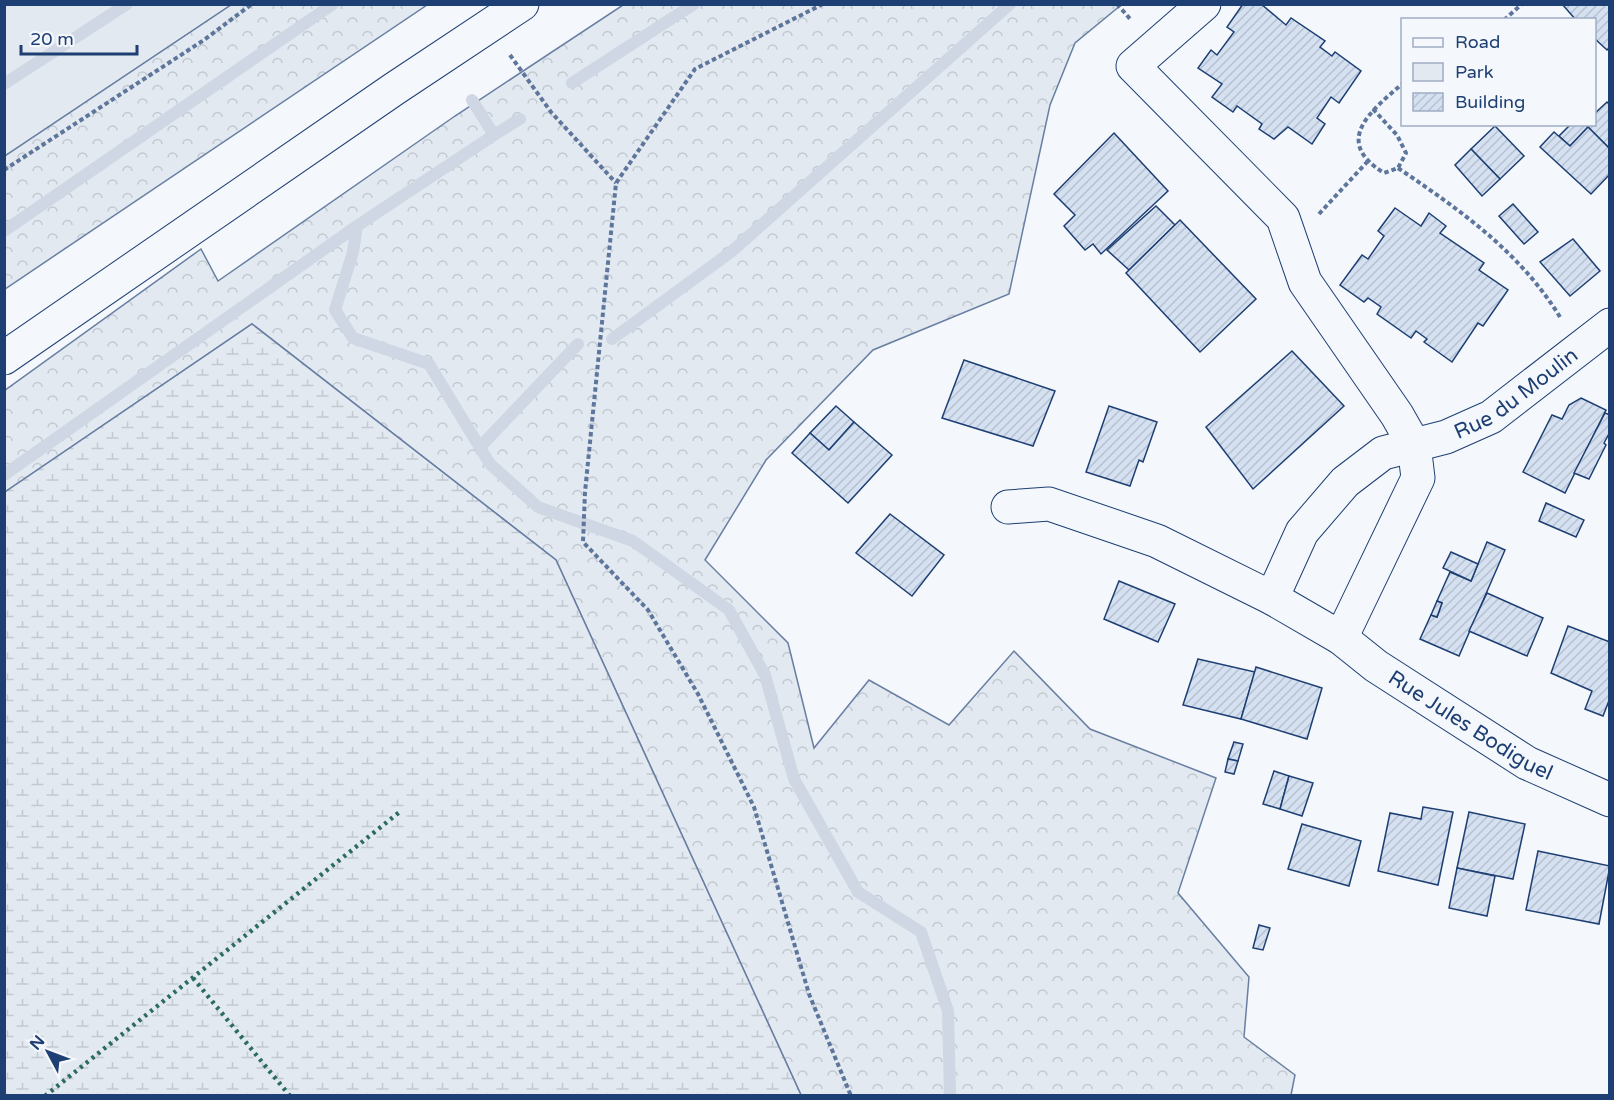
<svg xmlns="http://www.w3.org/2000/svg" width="1614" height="1100" font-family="'Varela Round',sans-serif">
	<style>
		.green { fill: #e3e9f0; stroke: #687fa3; stroke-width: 1.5 }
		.forest { fill: url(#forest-crowns); stroke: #687fa3; stroke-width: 1.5 }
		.wetland { fill: url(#wetland-marsh); stroke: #687fa3; stroke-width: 1.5 }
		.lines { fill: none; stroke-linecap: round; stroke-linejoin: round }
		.stream { stroke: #cfd7e4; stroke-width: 12 }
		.building { fill: url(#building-hatch); stroke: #1d3f73; stroke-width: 1.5 }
		.minor-casing { stroke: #1d3f73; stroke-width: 35 }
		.major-casing { stroke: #1d3f73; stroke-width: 35 }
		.path { stroke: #5e769c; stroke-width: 4; stroke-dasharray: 4.5 3; stroke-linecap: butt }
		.minor { stroke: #f4f7fb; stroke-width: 33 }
		.major { stroke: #f4f7fb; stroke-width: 33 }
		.hedge { stroke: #2c6c60; stroke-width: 4.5; stroke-dasharray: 3 4.5; stroke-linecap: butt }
		.labels { text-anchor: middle; stroke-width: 4.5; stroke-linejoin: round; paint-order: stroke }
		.street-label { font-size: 21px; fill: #1d3f73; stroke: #f4f7fb }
	</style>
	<defs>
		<pattern id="forest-crowns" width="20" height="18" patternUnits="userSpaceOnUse" patternTransform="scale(1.5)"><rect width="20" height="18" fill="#e3e9f0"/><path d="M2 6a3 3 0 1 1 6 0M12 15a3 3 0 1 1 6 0" fill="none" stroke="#c2c9d1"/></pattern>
		<pattern id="wetland-marsh" width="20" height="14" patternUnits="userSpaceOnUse" patternTransform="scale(1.5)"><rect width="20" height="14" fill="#e3e9f0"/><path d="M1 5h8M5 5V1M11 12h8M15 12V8" fill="none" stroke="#c2c9d1"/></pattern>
		<pattern id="building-hatch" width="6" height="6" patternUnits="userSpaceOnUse" patternTransform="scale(1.5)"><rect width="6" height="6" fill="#d5e0f0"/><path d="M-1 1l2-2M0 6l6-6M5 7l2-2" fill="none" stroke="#b6c1d1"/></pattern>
	</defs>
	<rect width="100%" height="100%" fill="#f4f7fb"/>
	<!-- green -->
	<path class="green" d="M 5,5 L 231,5 L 5,156 Z"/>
	<!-- forest -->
	<g class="forest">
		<path d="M 231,5 L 427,5 L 5,289 L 5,156 Z"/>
		<path d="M 623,5 L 1121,5 L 1075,43 L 1050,105 L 1009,294 L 873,350 L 766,460 L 705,560 L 788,643 L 814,748 L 869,680 L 949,725 L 1014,651 L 1090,729 L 1216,778 L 1178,893 L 1249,977 L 1244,1037 L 1295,1075 L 1291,1095 L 801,1095 L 556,560 L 252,324 L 5,492 L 4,391 L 201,249 L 218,281 L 455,116 Z"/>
	</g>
	<!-- wetland -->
	<path class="wetland" d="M 252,324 L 556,560 L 801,1095 L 5,1095 L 5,492 Z"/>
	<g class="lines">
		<!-- stream -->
		<g class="stream">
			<path d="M 572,83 L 694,4"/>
			<path d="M 4,84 L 127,4"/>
			<path d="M 494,135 L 520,119"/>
			<path d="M 357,226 L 353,252 L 335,310 L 353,338 L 429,364 L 490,464 L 538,507 L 633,541 L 729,610 L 765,675 L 794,779 L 858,892 L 921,932 L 948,1011 L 950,1096"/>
			<path d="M 4,231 L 333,4"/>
			<path d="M 612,339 L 731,252 L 1010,4"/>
			<path d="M 480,447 L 578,344"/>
			<path d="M 4,475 L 357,226 L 494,135 L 472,100"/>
		</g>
	</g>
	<!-- building -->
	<g class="building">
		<path d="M 1243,4 L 1261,4 L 1286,25 L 1291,18 L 1325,41 L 1320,47 L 1332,56 L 1335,52 L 1361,71 L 1339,103 L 1331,97 L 1317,118 L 1325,124 L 1312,144 L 1288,127 L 1274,139 L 1259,129 L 1262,124 L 1237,106 L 1233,112 L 1212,97 L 1222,84 L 1198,68 L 1211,50 L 1217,55 L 1234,32 L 1227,27 Z"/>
		<path d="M 1562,4 L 1610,4 L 1610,47 L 1607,50 L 1594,38 L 1594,20 L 1576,20 Z"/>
		<path d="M 1607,102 L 1610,105 L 1610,149 L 1585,124 L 1594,124 L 1594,114 Z"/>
		<path d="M 1571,124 L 1585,124 L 1588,127 L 1570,146 L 1559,136 Z"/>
		<path d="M 1495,126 L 1524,156 L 1500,179 L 1471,149 Z"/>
		<path d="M 1588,127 L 1610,149 L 1610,174 L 1591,194 L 1540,147 L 1554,132 L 1570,146 Z"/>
		<path d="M 1114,133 L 1168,191 L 1101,254 L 1093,244 L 1085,250 L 1064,226 L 1075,215 L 1054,194 Z"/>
		<path d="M 1471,149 L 1500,179 L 1482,196 L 1455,165 Z"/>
		<path d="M 1513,204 L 1538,232 L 1524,244 L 1499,216 Z"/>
		<path d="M 1156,206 L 1175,225 L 1129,270 L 1107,250 Z"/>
		<path d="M 1395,208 L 1421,226 L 1429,213 L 1446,226 L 1440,233 L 1484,263 L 1479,270 L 1508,290 L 1483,326 L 1478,323 L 1452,362 L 1424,342 L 1427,339 L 1416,331 L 1411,338 L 1377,314 L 1381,307 L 1368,298 L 1364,302 L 1340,285 L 1362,255 L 1368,259 L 1384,236 L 1378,231 Z"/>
		<path d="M 1180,220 L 1256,299 L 1200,352 L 1126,273 Z"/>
		<path d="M 1573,239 L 1600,271 L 1570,296 L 1540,262 Z"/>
		<path d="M 1292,351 L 1344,406 L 1253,489 L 1206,427 Z"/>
		<path d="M 964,360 L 1055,391 L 1033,446 L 942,418 Z"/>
		<path d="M 1581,398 L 1606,410 L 1565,493 L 1523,472 L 1552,415 L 1562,419 L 1569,405 Z"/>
		<path d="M 836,406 L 854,422 L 829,450 L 810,433 Z"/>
		<path d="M 1109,406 L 1157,422 L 1143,462 L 1139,460 L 1130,486 L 1086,472 Z"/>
		<path d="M 1605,413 L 1610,415 L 1610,432 L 1604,443 L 1606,445 L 1589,479 L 1574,473 Z"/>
		<path d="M 854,422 L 892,455 L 848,503 L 792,453 L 810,433 L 829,450 Z"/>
		<path d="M 1546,503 L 1584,520 L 1576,537 L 1539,521 Z"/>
		<path d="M 890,514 L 944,555 L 912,596 L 856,553 Z"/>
		<path d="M 1487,542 L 1505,550 L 1459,656 L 1420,639 L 1431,615 L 1437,617 L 1442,603 L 1437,601 L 1450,572 L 1471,581 Z"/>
		<path d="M 1451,552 L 1478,564 L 1471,581 L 1443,568 Z"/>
		<path d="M 1119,581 L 1175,604 L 1158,642 L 1104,619 Z"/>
		<path d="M 1487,593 L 1543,618 L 1527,656 L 1469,631 Z"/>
		<path d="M 1437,601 L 1442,603 L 1437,617 L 1431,615 Z"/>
		<path d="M 1568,626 L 1610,642 L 1610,698 L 1603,716 L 1585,709 L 1592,691 L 1551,673 Z"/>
		<path d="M 1198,659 L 1255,672 L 1241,719 L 1183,705 Z"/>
		<path d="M 1256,667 L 1322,688 L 1307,739 L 1241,719 Z"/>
		<path d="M 1234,742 L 1243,744 L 1238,761 L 1228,759 Z"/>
		<path d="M 1228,759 L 1238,761 L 1234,774 L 1225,772 Z"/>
		<path d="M 1274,771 L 1289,776 L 1280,809 L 1263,804 Z"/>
		<path d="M 1289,776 L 1313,783 L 1302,816 L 1280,809 Z"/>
		<path d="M 1423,807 L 1453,812 L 1438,885 L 1378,871 L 1390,813 L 1421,819 Z"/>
		<path d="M 1469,812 L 1525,824 L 1513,879 L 1457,868 Z"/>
		<path d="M 1302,824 L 1361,841 L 1349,886 L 1288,869 Z"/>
		<path d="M 1538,851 L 1610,866 L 1599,924 L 1526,910 Z"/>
		<path d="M 1457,868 L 1495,876 L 1487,916 L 1449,908 Z"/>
		<path d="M 1259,925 L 1270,928 L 1263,950 L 1253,948 Z"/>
	</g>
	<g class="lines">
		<defs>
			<g id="minor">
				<path d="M 1204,4 L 1133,66 L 1283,218 L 1305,282 L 1397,415 L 1414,445 L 1418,478 L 1341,638"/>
				<path id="s1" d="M 1008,507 L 1049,504 L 1157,541 L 1272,598 L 1341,638 L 1376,666 L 1527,763 L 1610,800"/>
				<path id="s2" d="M 1272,598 L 1302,532 L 1345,482 L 1383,453 L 1446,437 L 1491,417 L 1610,325"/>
			</g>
			<path id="major" d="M 4,358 L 394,89 L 522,4"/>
		</defs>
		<!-- minor casing -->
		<use href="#minor" class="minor-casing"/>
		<!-- major casing -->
		<use href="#major" class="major-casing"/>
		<!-- path -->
		<g class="path">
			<path d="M 823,4 L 695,69 L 616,183 L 585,492 L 583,542 L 648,610 L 698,694 L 754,807 L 809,994 L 851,1096"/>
			<path d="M 1117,4 L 1131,20"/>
			<path d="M 1504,20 L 1522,4"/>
			<path d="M 510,55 L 551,112 L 616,183"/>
			<path d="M 1373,109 L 1397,135 L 1406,153 L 1398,168 L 1384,173 C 1332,141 1371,111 1402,84"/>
			<path d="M 1398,168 C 1460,210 1520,252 1560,317"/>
			<path d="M 4,170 L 204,40 L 252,4"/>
			<path d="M 1319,214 L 1367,162"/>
			<path d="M 1083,1096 L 1084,1096"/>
		</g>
		<!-- minor -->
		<use href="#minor" class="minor"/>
		<!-- major -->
		<use href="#major" class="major"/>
		<!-- hedge -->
		<g class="hedge">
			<path d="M 193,978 L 290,1096"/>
			<path d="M 45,1096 L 402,810"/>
		</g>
	</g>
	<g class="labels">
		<!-- street labels -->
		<g class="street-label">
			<text dy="7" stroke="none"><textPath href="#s2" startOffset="334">Rue du Moulin</textPath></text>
			<text dy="7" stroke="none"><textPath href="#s1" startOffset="520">Rue Jules Bodiguel</textPath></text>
		</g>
	</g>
	<!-- border -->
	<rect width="1614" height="1100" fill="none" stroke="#1d3f73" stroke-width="12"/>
	<!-- legend -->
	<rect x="1401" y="18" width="195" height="108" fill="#f4f7fb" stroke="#9eadc5" stroke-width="1.5"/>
	<rect x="1413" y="38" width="30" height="9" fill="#f4f7fb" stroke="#9eadc5" stroke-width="1.5"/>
	<text x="1455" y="48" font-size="18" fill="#1d3f73">Road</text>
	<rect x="1413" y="63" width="30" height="18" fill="#e3e9f0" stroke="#9eadc5" stroke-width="1.5"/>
	<text x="1455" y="78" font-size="18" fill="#1d3f73">Park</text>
	<rect x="1413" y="93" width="30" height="18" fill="url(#building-hatch)" stroke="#9eadc5" stroke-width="1.5"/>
	<text x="1455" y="108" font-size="18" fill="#1d3f73">Building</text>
	<!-- north arrow -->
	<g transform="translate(48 1052) rotate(311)" stroke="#f4f7fb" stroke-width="4.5" paint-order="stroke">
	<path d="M0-4.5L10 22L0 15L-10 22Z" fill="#1d3f73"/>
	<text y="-9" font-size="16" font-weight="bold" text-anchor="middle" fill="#1d3f73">N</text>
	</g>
	<!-- scale -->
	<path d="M21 45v9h116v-9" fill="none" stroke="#1d3f73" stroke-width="3"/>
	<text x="30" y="45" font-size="18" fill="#1d3f73" stroke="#f4f7fb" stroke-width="4.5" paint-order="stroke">20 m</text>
</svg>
